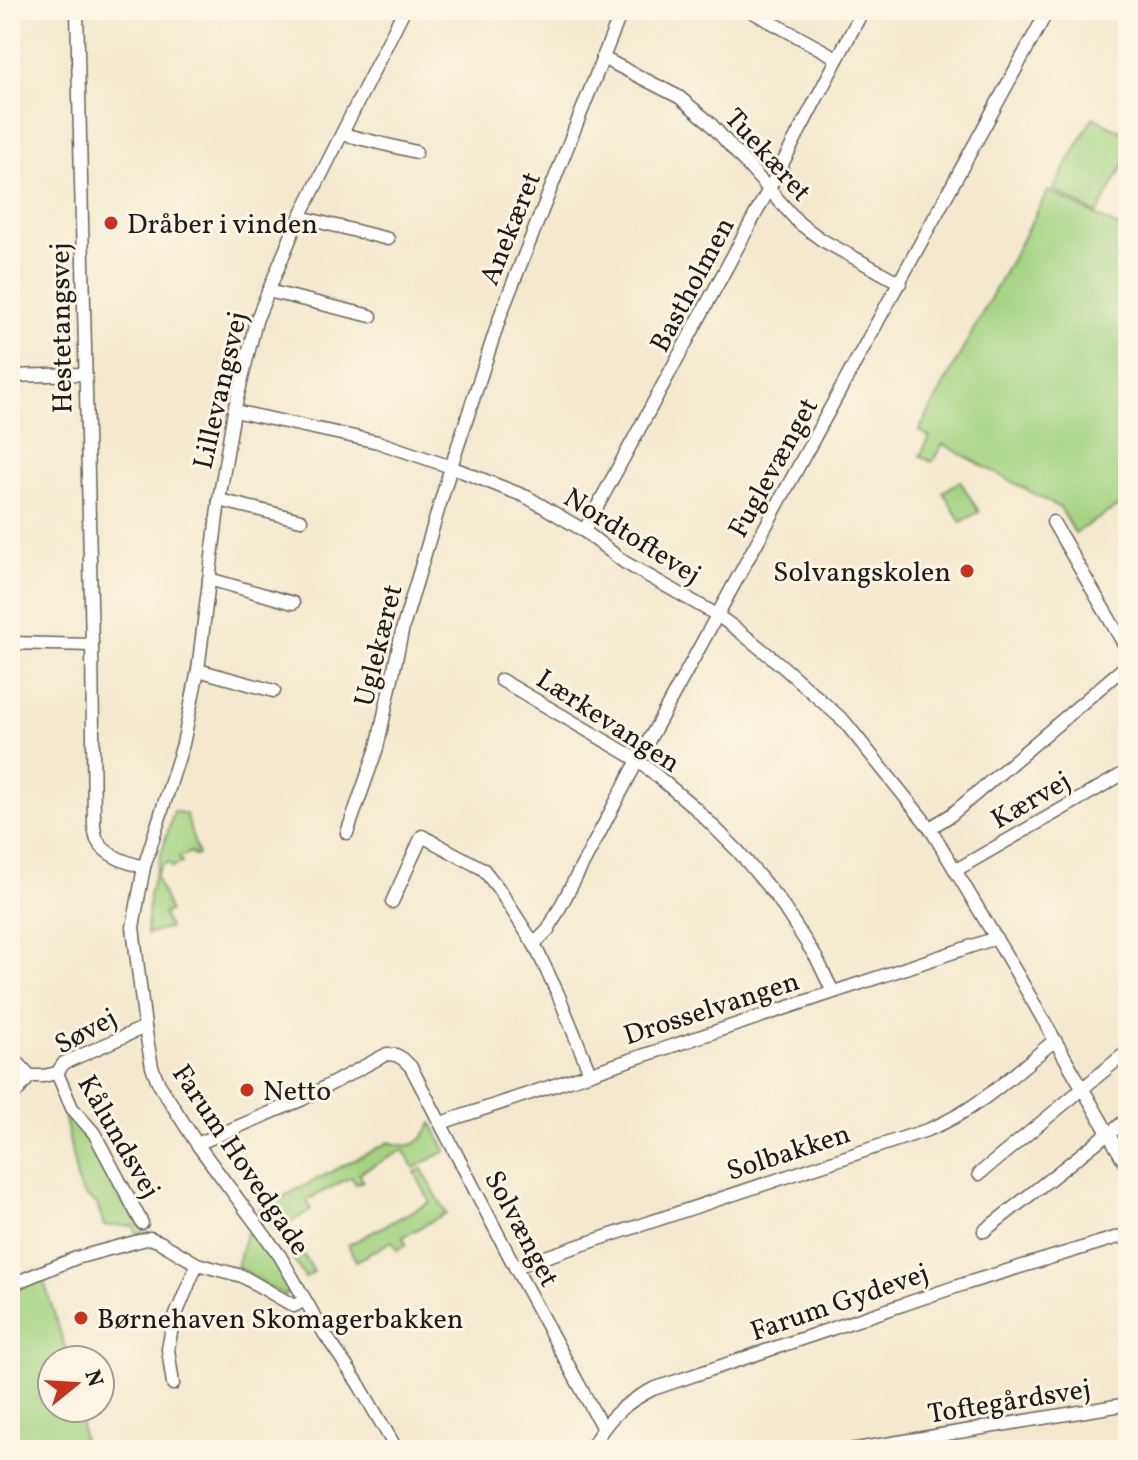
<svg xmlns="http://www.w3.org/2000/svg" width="1138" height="1460" font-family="Vollkorn,serif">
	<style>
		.green { fill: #a4d381; stroke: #60784e; stroke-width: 2 }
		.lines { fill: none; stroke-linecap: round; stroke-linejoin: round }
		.minor-casing { stroke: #68645b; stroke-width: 15 }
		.minor { stroke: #fff; stroke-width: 12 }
		.poi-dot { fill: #c8321e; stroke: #fcf5e5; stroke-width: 3 }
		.labels { text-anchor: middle; stroke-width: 6; stroke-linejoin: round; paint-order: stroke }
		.street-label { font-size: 28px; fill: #1c1c1c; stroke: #fcf5e5 }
		.poi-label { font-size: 28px; fill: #1c1c1c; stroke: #fcf5e5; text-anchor: start }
	</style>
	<rect width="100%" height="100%" fill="#fcf5e5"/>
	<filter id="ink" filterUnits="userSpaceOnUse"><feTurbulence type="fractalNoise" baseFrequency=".0125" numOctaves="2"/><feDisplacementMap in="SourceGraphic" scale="16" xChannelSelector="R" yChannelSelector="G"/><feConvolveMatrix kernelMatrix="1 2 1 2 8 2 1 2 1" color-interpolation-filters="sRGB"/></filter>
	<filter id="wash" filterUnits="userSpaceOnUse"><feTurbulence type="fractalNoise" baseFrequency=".006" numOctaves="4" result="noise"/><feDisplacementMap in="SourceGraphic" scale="32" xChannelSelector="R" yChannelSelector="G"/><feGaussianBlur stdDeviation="1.8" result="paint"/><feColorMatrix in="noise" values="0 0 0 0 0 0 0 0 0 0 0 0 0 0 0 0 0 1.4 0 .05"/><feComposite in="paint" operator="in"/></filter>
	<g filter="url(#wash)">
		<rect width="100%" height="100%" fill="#f4e9cf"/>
		<!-- green -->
		<g class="green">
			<path d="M 1093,117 L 1128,135 L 1128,157 L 1097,214 L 1053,190 Z"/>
			<path d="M 1048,191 L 1124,230 L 1128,228 L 1128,490 L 1120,505 L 1075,533 L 1060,508 L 943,444 L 932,462 L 920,456 L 930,437 L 919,431 Z"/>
			<path d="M 960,481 L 979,512 L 961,522 L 943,492 Z"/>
			<path d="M 174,811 L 186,814 L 198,855 L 194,856 L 192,852 L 179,857 L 182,863 L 172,867 L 169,862 L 162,865 L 156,876 L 169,911 L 163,914 L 169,928 L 147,934 L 149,894 Z"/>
			<path d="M 64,1113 L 68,1113 L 86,1131 L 119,1193 L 144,1232 L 138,1234 L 136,1233 L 134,1226 L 104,1226 L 97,1204 L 84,1195 L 78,1185 Z"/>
			<path d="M 432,1123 L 446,1151 L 414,1168 L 403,1150 L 359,1173 L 363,1181 L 356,1184 L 351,1177 L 307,1200 L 311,1210 L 286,1225 L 314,1272 L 305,1278 L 276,1231 L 259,1209 L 389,1142 C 412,1150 420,1145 432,1123 Z"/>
			<path d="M 422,1169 L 446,1213 L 403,1237 L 406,1245 L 397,1250 L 392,1241 L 356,1261 L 348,1245 L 430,1202 L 415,1172 Z"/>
			<path d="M 255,1230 L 288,1280 L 289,1292 L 285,1296 L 237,1267 L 246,1233 Z"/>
			<path d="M 43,1278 L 69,1360 L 52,1360 L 52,1408 L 79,1408 L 84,1450 L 10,1450 L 10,1293 Z"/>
		</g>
	</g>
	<g filter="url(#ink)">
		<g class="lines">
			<defs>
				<g id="minor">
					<path d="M 77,10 L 92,645 L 94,826 C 95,831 95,835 97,840 C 105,856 128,863 144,867"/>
					<path d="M 749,10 L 837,58"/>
					<path d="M 603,58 L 679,97 L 708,121 L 799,223 L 822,240 L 900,283"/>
					<path d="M 342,134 L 416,152"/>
					<path d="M 300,217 L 388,239"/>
					<path d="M 268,291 L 371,316"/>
					<path d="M 10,376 L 85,374"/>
					<path d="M 234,411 L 378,442 L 451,467 L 527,497 L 583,530 L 624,562 L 717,615 L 739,631 L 781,665 L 844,721 L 930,828 L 1016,972 L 1128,1168"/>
					<path d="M 219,500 L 301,520"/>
					<path d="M 1053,522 L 1128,651"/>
					<path d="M 584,531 L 769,189 L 863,10"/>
					<path d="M 209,579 L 293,603"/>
					<path d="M 10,643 L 92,645"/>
					<path d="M 198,670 L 274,691"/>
					<path d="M 501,680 L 638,760 L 694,807 L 738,851 L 779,900 L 817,959 L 833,992"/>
					<path d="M 930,828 L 951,815 L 1128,664"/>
					<path d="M 347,833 L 377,748 L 403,627 L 451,467 L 502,311 L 622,10"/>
					<path d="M 956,870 L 1128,771"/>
					<path d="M 392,902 L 422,836 L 483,869 L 498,888 L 534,944 L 558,994 L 590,1073"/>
					<path d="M 534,944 L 548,930 L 638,760 L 1048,10"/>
					<path d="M 10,1054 L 30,1076"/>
					<path d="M 57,1073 L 72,1108 L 94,1133 L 142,1223"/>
					<path d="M 10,1100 L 30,1076 L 43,1076 L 57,1073 L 64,1063 L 145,1027"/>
					<path d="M 441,1123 L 996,938"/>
					<path d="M 1108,1135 L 1128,1118"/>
					<path d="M 197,1144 L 303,1099 L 387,1054 L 396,1055 L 403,1059 L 411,1067 L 515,1267 L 602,1427"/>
					<path d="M 979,1174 L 1128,1051"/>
					<path d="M 984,1231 L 1107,1134"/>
					<path d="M 515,1267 L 930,1129 C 979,1109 1015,1073 1055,1040"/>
					<path d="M 10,1285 L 76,1258 L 150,1238 L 160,1242 L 197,1264 L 242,1276 L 294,1306 L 305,1300"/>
					<path d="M 173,1384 L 168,1349 L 173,1322 L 197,1264"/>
					<path d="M 397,1450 L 358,1383 L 324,1333 L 280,1256 L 197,1144 L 159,1084 L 152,1067 L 145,1027 L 133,927 L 144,867 L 183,744 L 198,670 L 219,500 L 234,411 L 256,321 L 295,227 L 404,10"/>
					<path d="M 590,1450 C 607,1419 621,1405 653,1389 L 964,1284 L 1128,1234"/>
					<path d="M 850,1450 L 1128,1404"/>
				</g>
			</defs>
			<!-- minor casing -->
			<use href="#minor" class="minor-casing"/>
			<!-- minor -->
			<use href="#minor" class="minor"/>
		</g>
	</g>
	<!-- markers -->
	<g class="poi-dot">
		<circle cx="111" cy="223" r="8"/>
		<circle cx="967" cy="571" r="8"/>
		<circle cx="247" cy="1090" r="8"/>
		<circle cx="81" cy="1318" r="8"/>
	</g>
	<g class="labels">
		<!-- street labels -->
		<g class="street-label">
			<text transform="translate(769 154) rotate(48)" y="10">Tuekæret</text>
			<text transform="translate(509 228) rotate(-68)" y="10">Anekæret</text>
			<text transform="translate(691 284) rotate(-62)" y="10">Bastholmen</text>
			<text transform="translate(60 328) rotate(-91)" y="10">Hestetangsvej</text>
			<text transform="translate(219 390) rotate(-77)" y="10">Lillevangsvej</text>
			<text transform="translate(772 467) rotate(-61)" y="10">Fuglevænget</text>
			<text transform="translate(633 535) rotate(32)" y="10">Nordtoftevej</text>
			<text transform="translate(377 645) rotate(-76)" y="10">Uglekæret</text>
			<text transform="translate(609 720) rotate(33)" y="10">Lærkevangen</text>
			<text transform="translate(1030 799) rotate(-30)" y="10">Kærvej</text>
			<text transform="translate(711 1007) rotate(-18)" y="10">Drosselvangen</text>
			<text transform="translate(85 1030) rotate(-28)" y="10">Søvej</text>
			<text transform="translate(120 1136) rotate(60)" y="10">Kålundsvej</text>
			<text transform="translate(788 1151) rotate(-18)" y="10">Solbakken</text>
			<text transform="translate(242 1159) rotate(56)" y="10">Farum Hovedgade</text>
			<text transform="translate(523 1228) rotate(62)" y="10">Solvænget</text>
			<text transform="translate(839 1301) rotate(-19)" y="10">Farum Gydevej</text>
			<text transform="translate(1009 1400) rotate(-9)" y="10">Toftegårdsvej</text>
		</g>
		<!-- poi labels -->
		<g class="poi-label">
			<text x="127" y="233">Dråber i vinden</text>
			<text x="951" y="581" text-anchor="end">Solvangskolen</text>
			<text x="263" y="1100">Netto</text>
			<text x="97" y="1328">Børnehaven Skomagerbakken</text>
		</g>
	</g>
	<!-- margin -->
	<rect width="1138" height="1460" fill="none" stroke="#fcf5e5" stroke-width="40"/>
	<!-- north arrow -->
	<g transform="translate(76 1384) rotate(72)"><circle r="38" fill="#fcf5e5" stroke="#a29e95" stroke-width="2"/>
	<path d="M0-6L14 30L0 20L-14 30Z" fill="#c8321e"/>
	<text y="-12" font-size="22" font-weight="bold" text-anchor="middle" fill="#1c1c1c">N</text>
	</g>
</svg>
